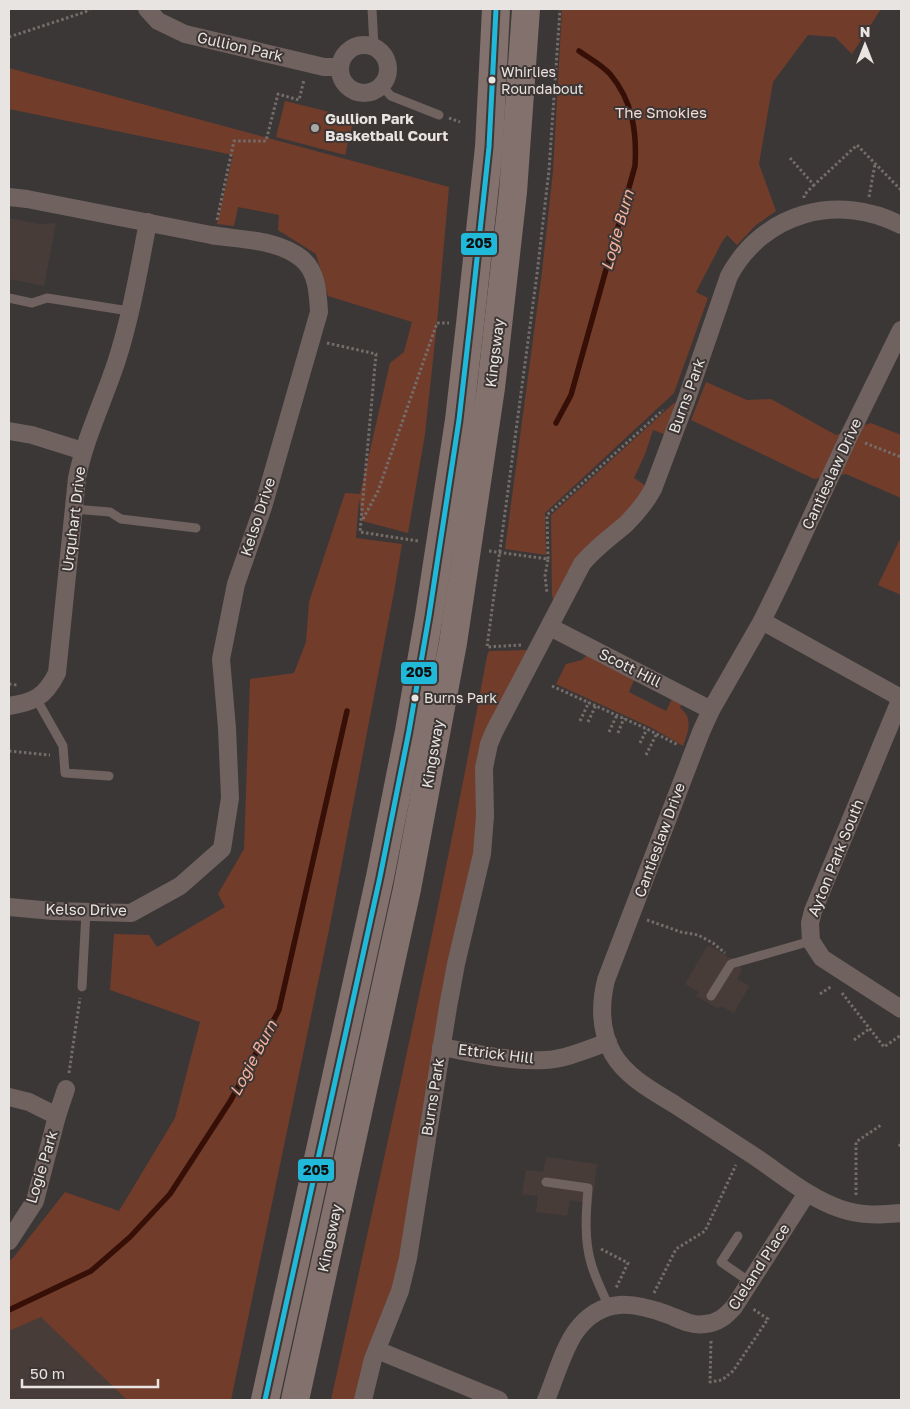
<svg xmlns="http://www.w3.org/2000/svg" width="910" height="1409" font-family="'Golos Text',sans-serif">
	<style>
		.built { fill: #483c39 }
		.green { fill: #723c2b }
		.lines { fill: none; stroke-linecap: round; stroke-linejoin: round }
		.stream { stroke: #361006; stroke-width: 5.5 }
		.path { stroke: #746d6a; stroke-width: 3; stroke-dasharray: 2.5 2.5; stroke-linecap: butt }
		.service { stroke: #6f625f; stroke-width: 9 }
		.minor { stroke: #6f625f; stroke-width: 18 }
		.trunk { stroke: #82716c; stroke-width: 28 }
		.bus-1-casing { stroke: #3d3634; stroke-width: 9 }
		.bus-1 { stroke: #20b9da; stroke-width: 5 }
		.bus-dot { fill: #e8e4e2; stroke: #3d3634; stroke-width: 2 }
		.poi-dot { fill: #aba7a6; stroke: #3d3634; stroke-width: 2 }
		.labels { text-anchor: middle; stroke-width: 4; stroke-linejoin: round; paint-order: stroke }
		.bus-label { font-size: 14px; fill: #e8e4e2; stroke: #3d3634; text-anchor: start }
		.street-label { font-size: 15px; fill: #e8e4e2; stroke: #3d3634 }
		.park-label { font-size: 15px; fill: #f3dbd3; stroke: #3d3634 }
		.poi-label { font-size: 15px; font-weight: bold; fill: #e8e4e2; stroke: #3d3634; text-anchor: start }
		.water-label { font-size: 16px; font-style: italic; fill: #f8b29b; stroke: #3d3634 }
		.line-badge { stroke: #3d3634; stroke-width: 2 }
		.pale-badge-label { font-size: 14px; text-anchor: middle; font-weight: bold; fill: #111 }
	</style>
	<rect width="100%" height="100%" fill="#3b3736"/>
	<!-- built -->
	<g class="built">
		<path d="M 9,218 L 39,224 L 56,223 L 44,286 L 9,279 Z"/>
		<path d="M 708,945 L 730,958 L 738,958 L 742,970 L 737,979 L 749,986 L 734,1013 L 721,1006 L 718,1009 L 717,1008 L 696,996 L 699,992 L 685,984 Z"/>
		<path d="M 546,1157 L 597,1164 L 592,1204 L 570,1200 L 567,1216 L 536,1212 L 538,1196 L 522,1194 L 526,1170 L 543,1172 Z"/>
		<path d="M 41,1316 L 127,1400 L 9,1400 L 9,1331 Z"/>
	</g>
	<!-- green -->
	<g class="green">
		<path d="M 562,9 L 881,9 L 852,54 L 835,37 L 808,35 L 773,82 L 759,164 L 776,211 L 756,225 L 737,245 L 727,235 L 722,242 L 696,292 L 708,298 L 674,393 L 545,513 L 546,555 L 505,549 L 542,272 L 553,171 Z"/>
		<path d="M 9,68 L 449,187 L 437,323 L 425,434 L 408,533 L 362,521 L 359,499 L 356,538 L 402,544 L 394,592 L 330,925 L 231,1400 L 127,1400 L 41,1317 L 9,1331 L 9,1261 L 13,1258 L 65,1192 L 119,1211 L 175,1118 L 200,1022 L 110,990 L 114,934 L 149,935 L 157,947 L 225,907 L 218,894 L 244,849 L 250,679 L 294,673 L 306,642 L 309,602 L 345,493 L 360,494 L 390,363 L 404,352 L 412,322 L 328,296 L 316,254 L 278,230 L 279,215 L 238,207 L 234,226 L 217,224 L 233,155 L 9,109 Z"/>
		<path d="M 285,101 L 354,118 L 345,155 L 276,137 Z"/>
		<path d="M 706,382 L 747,400 L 771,399 L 836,435 L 871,423 L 901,435 L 901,498 L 846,474 L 814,479 L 691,420 Z"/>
		<path d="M 674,403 L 678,404 L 666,435 L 653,430 L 645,454 L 634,478 L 646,486 L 641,497 L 554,601 L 552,596 L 551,515 Z"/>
		<path d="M 901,537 L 901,595 L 878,585 Z"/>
		<path d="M 529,650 L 481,742 L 478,755 L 476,842 L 399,1270 L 356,1400 L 331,1400 C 385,1153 441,906 487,656 L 489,651 Z"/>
		<path d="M 588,654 L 635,678 L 629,692 L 666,711 L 673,697 L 682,702 L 680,708 C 694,718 688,733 683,746 L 652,728 L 556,684 L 566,664 L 582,660 Z"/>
	</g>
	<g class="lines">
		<!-- stream -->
		<g class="stream">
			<path d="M 556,423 L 571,395 L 635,166 C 637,133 633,101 610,74 C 602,65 589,58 579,51"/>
			<path d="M 9,1310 L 91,1271 L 130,1237 L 170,1194 L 231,1100 L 279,1010 L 347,711"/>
		</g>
		<!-- path -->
		<g class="path">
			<path d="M 9,37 L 85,12 L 90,9"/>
			<path d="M 449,118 L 460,122"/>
			<path d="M 790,158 L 814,185 L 857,145 L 901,190"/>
			<path d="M 869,197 L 875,164"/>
			<path d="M 804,198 L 804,195 L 814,185"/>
			<path d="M 217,220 L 234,141 L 266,141 L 278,94 L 299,100 L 304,80"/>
			<path d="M 327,343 L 376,354 L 360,532 L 418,541"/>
			<path d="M 865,443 L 901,457"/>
			<path d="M 363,519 L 378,491 L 437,323 L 449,323"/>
			<path d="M 489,551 L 548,559 L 545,576 L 547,593"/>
			<path d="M 548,559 L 547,515 L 663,410"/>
			<path d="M 521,645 L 487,647 L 537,274 L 549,170 L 560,9"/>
			<path d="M 9,684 L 17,685"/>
			<path d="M 552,686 L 647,729 L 678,745"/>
			<path d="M 467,693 L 476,695"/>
			<path d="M 580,721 L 589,702"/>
			<path d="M 588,722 L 596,705"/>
			<path d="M 609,732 L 617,715"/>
			<path d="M 618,733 L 624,718"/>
			<path d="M 640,743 L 647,729"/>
			<path d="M 9,751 L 50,755"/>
			<path d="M 646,755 L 657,733"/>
			<path d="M 647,920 L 681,932 L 698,935 L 713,943 L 725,953"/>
			<path d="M 842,993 L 884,1047 L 901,1035"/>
			<path d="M 820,994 L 832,986"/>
			<path d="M 854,1040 L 869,1029"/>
			<path d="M 69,1073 L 80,998"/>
			<path d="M 899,1144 L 901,1147"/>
			<path d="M 856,1195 L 856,1142 L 881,1125"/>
			<path d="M 601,1249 L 628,1263 L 616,1288"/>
			<path d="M 654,1293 L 676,1249 L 705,1231 L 736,1165"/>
			<path d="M 711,1341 L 710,1382 L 722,1380 L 733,1371 L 768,1319 L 753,1309"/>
		</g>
		<!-- service -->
		<g class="service">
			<path d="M 372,9 L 374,46"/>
			<path d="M 382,86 L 391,96 L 439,115"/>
			<path d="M 9,298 L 32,303 L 47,298 L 129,311"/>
			<path d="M 73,509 L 110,512 L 121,519 L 196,528"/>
			<path d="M 37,700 L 63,746 L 65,773 L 109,776"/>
			<path d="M 82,987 L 86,912"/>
			<path d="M 711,996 L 731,964 L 811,941"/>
			<path d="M 546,1182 L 588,1188 C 586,1213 584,1239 591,1263 C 595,1278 603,1293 609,1307"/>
			<path d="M 738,1236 L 721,1262 L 750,1282"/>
		</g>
		<!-- minor -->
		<g class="minor">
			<path d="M 147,9 L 158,21 L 185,34 L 324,67 L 340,67"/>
			<circle cx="364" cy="69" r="24"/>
			<path d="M 9,197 L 27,199 C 89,211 150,223 211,235 C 241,240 278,239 302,259 C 317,271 318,294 319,312 L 263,507 L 236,584 L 221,659 L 227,728 L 230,798 L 222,849 L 180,886 L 131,913 L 53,911 L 9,907"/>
			<path d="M 901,330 L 849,436 L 784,576 L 762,621 L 711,710 L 701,732 L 606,980 C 600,1005 600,1031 613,1054 C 627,1078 655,1092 677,1106 C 702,1122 726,1138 751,1154 C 780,1173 808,1198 841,1209 C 862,1216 880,1215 901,1213"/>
			<path d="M 9,431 L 32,435 L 83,451"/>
			<path d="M 762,621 L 901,698"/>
			<path d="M 550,627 L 711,710"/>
			<path d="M 901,698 L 813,911 L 810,923 L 811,941 L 822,958 L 901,1009"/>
			<path d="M 9,706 C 34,702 45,697 57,673 L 77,478 C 85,438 103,402 116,363 C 131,317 139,269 148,222"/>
			<path d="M 441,1047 C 475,1053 511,1062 545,1060 C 566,1059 588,1049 608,1042"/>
			<path d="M 9,1097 L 29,1102 L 57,1116"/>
			<path d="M 9,1241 L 35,1201 L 57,1116 L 66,1089"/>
			<path d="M 377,1350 L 499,1400"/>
			<path d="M 363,1400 L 373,1359 L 400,1291 L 408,1258 L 448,1007 L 456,964 L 482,854 L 485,816 L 484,768 L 489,744 L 494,732 L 582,564 C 595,548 611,537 626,524 C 637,513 646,502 653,489 L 686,401 L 729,276 C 763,213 837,192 901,225"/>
			<path d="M 546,1400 C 555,1379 563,1349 576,1331 C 602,1296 634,1302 669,1315 C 681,1320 692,1326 705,1324 C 718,1323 726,1316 734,1307 L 807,1193"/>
		</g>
		<!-- trunk -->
		<g class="trunk">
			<path d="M 265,1400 L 380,877 L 409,731 L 429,616 L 459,420 L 470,324 L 489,147 L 496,9"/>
			<path d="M 295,1400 L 407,889 L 453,643 L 491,388 L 513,192 L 526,9"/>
		</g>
		<defs>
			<path id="bus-1" d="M 265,1400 L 380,877 L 409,731 L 429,616 L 459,420 L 470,324 L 489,147 L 496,9"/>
		</defs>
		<!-- bus-1 casing -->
		<use href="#bus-1" class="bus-1-casing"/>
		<!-- bus-1 -->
		<use href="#bus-1" class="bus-1"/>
	</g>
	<!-- markers -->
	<g class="bus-dot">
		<circle cx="492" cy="80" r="4.5"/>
		<circle cx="415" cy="698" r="4.5"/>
	</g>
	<circle class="poi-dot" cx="315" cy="128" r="5"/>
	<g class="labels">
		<!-- bus labels -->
		<g class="bus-label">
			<text x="501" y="77">Whirlies<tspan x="501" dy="17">Roundabout</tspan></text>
			<text x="424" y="703">Burns Park</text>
		</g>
		<!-- street labels -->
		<g class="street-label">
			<text transform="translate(240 47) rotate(13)" y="5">Gullion Park</text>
			<text transform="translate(495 353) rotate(-83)" y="5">Kingsway</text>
			<text transform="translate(687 396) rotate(-70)" y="5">Burns Park</text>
			<text transform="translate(832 474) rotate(-65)" y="5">Cantieslaw Drive</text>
			<text transform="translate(258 517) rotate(-72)" y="5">Kelso Drive</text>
			<text transform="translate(74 519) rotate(-83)" y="5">Urquhart Drive</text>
			<text transform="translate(630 668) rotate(27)" y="5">Scott Hill</text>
			<text transform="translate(433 754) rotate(-80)" y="5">Kingsway</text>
			<text transform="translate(660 840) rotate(-70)" y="5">Cantieslaw Drive</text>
			<text transform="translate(836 858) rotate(-68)" y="5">Ayton Park South</text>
			<text transform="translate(86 910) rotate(1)" y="5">Kelso Drive</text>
			<text transform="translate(496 1054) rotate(7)" y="5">Ettrick Hill</text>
			<text transform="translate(433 1097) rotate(-81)" y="5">Burns Park</text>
			<text transform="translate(42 1167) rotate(-73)" y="5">Logie Park</text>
			<text transform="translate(330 1238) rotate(-78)" y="5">Kingsway</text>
			<text transform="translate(759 1267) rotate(-57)" y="5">Cleland Place</text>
		</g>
		<!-- park labels -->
		<g class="park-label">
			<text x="661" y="118">The Smokies</text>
		</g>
		<!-- poi labels -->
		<g class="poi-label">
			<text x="325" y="124">Gullion Park<tspan x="325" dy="17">Basketball Court</tspan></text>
		</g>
		<!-- water labels -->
		<g class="water-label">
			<text transform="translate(617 230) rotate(-74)" y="6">Logie Burn</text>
			<text transform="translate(253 1058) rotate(-62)" y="6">Logie Burn</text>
		</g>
	</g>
	<g class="line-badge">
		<rect x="460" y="232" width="38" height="24" rx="5" fill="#20b9da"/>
		<rect x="400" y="661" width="38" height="24" rx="5" fill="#20b9da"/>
		<rect x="297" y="1158" width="38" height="24" rx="5" fill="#20b9da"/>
	</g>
	<g class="pale-badge-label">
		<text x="479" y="248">205</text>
		<text x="419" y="677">205</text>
		<text x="316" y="1175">205</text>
	</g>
	<!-- border -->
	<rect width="910" height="1409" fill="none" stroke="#e8e4e2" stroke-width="20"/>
	<!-- north arrow -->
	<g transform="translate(865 45)" stroke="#3d3634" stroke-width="4" paint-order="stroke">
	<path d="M0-4L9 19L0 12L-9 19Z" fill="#e8e4e2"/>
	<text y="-8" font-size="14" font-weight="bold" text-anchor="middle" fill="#e8e4e2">N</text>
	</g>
	<!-- scale -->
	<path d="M22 1379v8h136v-8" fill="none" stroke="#e8e4e2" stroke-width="2.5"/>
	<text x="30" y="1379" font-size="15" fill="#e8e4e2" stroke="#3d3634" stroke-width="4" paint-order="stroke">50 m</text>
</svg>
